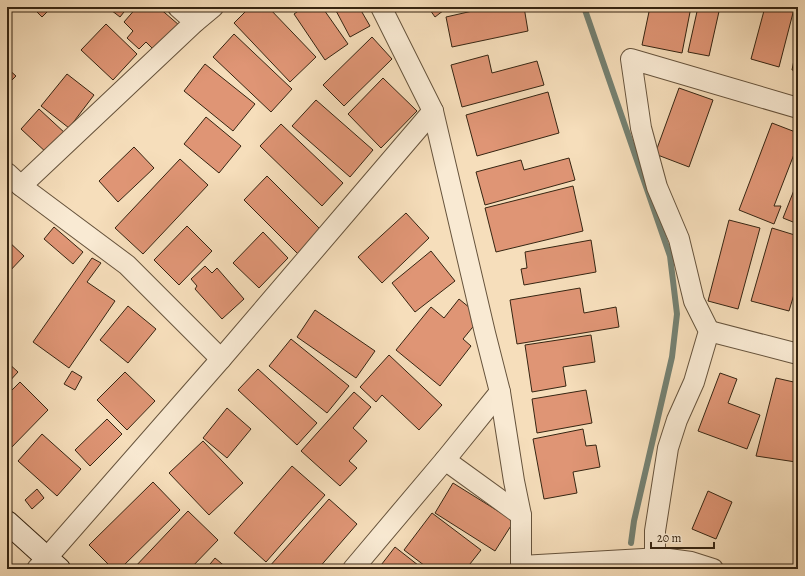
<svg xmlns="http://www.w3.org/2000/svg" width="805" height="576" font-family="Alegreya,serif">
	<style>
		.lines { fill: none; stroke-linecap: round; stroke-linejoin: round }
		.stream { stroke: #748071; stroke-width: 6 }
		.building { fill: #df9575; stroke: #362512 }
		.street-casing { stroke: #66533c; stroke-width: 22 }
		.secondary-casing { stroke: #362512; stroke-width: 24 }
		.street { stroke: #f9ead3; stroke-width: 20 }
		.secondary { stroke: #f9ead3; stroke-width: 22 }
	</style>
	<rect width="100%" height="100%" fill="#f6debb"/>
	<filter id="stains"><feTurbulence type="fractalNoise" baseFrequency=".005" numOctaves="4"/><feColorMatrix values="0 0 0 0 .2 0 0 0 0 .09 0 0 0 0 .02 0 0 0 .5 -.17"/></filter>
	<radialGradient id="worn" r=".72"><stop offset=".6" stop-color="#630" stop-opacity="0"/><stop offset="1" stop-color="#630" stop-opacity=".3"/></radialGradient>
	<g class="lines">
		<!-- stream -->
		<path class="stream" d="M 584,7 L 670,256 L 677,314 L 672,357 L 634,521 L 631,543"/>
	</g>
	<!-- building -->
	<g class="building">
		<path d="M 32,7 L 52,7 L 42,17 Z"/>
		<path d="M 107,7 L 128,7 L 120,17 Z"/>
		<path d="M 137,7 L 158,7 L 179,25 L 155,51 L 146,42 L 139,49 L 127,38 L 133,31 L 124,22 Z"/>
		<path d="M 250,7 L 268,7 L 316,57 L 290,82 L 234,23 Z"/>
		<path d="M 304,7 L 322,7 L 348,44 L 325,60 L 294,14 Z"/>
		<path d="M 334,7 L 359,7 L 370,26 L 350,37 Z"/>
		<path d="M 428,7 L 448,7 L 435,17 Z"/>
		<path d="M 490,7 L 524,7 L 528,31 L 452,47 L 446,17 Z"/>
		<path d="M 650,7 L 691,7 L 682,53 L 642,45 Z"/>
		<path d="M 698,7 L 720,7 L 709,56 L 688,52 Z"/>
		<path d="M 765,7 L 786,7 L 794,9 L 779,67 L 751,59 Z"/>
		<path d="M 798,7 L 798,18 L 795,19 Z"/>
		<path d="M 106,24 L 137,54 L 113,80 L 81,50 Z"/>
		<path d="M 234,34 L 292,89 L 271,112 L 213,57 Z"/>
		<path d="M 372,37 L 392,59 L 344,106 L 323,85 Z"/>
		<path d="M 798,40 L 798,71 L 792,70 Z"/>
		<path d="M 488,55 L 492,73 L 537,61 L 544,85 L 462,107 L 451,65 Z"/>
		<path d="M 205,64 L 255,104 L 233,131 L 184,91 Z"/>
		<path d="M 7,68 L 16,76 L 7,85 Z"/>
		<path d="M 67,74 L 94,95 L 69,128 L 41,106 Z"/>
		<path d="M 383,78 L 417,111 L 381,148 L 348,114 Z"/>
		<path d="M 679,88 L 713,100 L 689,167 L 655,154 Z"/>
		<path d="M 548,92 L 559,133 L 477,156 L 466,115 Z"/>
		<path d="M 316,100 L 373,150 L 350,177 L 292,126 Z"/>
		<path d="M 39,109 L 66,134 L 48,154 L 21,129 Z"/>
		<path d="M 206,117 L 241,146 L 219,173 L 184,144 Z"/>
		<path d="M 772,123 L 798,133 L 798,144 L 774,206 L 781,206 L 774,224 L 739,210 Z"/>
		<path d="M 281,124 L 343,183 L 322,206 L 260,146 Z"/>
		<path d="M 134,147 L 154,168 L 118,202 L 99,181 Z"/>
		<path d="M 569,158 L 575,180 L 485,205 L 476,172 L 521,160 L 524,170 Z"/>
		<path d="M 180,159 L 208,185 L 143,254 L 115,228 Z"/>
		<path d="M 267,176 L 322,231 L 299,255 L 244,200 Z"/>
		<path d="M 798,180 L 798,224 L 783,218 Z"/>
		<path d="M 573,186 L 583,231 L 496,252 L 485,208 Z"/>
		<path d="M 406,213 L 429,238 L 382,283 L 358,257 Z"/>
		<path d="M 729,220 L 760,228 L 738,309 L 708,301 Z"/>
		<path d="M 187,226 L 212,251 L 179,285 L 154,260 Z"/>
		<path d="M 54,227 L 83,252 L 73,264 L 44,239 Z"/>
		<path d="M 772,228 L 798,236 L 798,281 L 789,311 L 751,301 Z"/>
		<path d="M 263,232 L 288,258 L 259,288 L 233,263 Z"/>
		<path d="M 7,240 L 24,256 L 7,274 Z"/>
		<path d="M 591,240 L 596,272 L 524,285 L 521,269 L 527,268 L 525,252 Z"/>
		<path d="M 431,251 L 455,281 L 415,312 L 392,283 Z"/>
		<path d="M 92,258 L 101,263 L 87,282 L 115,301 L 69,368 L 33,342 Z"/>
		<path d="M 205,266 L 212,273 L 217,268 L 244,299 L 222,319 L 195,289 L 197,286 L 191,279 Z"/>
		<path d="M 580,288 L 584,313 L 616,307 L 619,327 L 517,344 L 510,300 Z"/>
		<path d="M 459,299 L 481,317 L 463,339 L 471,346 L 440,386 L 396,350 L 431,307 L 444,318 Z"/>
		<path d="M 128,306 L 156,329 L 128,363 L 100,340 Z"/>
		<path d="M 315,310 L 375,351 L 356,378 L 297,337 Z"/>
		<path d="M 591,335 L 595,362 L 563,367 L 566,386 L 532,392 L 525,345 Z"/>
		<path d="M 291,339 L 349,386 L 327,413 L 269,366 Z"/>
		<path d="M 389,355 L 442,405 L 419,430 L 382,395 L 376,402 L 360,387 Z"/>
		<path d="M 7,362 L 18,372 L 7,384 Z"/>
		<path d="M 258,369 L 317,423 L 297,445 L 238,390 Z"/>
		<path d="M 72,371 L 82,377 L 75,390 L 64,384 Z"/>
		<path d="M 125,372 L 155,401 L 127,430 L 97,400 Z"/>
		<path d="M 720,373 L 737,379 L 728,403 L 760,415 L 747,449 L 698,431 Z"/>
		<path d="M 776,378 L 798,383 L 798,455 L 796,462 L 756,456 Z"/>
		<path d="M 20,382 L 48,410 L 7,452 L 7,395 Z"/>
		<path d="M 586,390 L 592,423 L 537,433 L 532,399 Z"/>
		<path d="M 354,392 L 371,407 L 353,428 L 367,441 L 349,461 L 357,468 L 340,486 L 301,451 Z"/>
		<path d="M 227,408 L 251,429 L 227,458 L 203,438 Z"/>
		<path d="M 107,419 L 122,434 L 90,466 L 75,450 Z"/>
		<path d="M 583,429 L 586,446 L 596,445 L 600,467 L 573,472 L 577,493 L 544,499 L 533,439 Z"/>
		<path d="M 42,434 L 81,469 L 57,496 L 18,461 Z"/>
		<path d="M 203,441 L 243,483 L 209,515 L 169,473 Z"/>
		<path d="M 292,466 L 325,495 L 266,562 L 234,533 Z"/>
		<path d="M 153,482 L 180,510 L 120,569 L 113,569 L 89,545 Z"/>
		<path d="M 453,483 L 514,521 L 495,551 L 435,513 Z"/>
		<path d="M 37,489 L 44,498 L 32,509 L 25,500 Z"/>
		<path d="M 708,491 L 732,502 L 716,539 L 692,529 Z"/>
		<path d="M 329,499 L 357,524 L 318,569 L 272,569 L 269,567 Z"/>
		<path d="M 188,511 L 218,540 L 190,569 L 133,569 Z"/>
		<path d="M 432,513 L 481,550 L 466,569 L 429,569 L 404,550 Z"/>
		<path d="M 395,547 L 423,569 L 378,569 Z"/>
		<path d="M 215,558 L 228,569 L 206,569 Z"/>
	</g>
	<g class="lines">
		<defs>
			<g id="street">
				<path d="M 178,7 L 195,22"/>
				<path d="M 381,7 L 433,111 L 485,333 L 500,392 L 514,481 L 521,515 L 521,569"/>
				<path d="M 7,173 L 21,186 L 127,265 L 221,359"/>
				<path d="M 21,186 L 195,22 L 213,7"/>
				<path d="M 709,331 L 798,354"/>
				<path d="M 445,460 L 521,515"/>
				<path d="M 655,559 L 655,531 L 668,448 L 677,420 L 694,382 L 709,331 L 694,301 L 679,239 L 657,187 L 641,128 L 631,59 L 798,108"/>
				<path d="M 521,566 L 661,558 L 691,562 L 713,569"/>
				<path d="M 37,569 L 221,359 L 433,111"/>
				<path d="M 353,569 L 445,460 L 500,392"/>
			</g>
			<path id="secondary" d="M 7,522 L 59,569"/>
		</defs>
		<!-- street casing -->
		<use href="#street" class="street-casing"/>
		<!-- secondary casing -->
		<use href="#secondary" class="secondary-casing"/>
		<!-- street -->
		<use href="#street" class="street"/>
		<!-- secondary -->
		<use href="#secondary" class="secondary"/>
	</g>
	<!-- margin -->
	<rect width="805" height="576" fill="none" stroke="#f6debb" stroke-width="24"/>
	<rect x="8" y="8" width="789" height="560" fill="none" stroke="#362512" stroke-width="2"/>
	<rect x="12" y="12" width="781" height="552" fill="none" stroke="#362512"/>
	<!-- scale -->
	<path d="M651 542v6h63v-6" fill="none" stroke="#362512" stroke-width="2"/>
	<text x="657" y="542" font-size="12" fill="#362512" stroke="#f9ead3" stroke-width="3" paint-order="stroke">20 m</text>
	<rect width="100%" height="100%" filter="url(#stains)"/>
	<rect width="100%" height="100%" fill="url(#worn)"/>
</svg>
